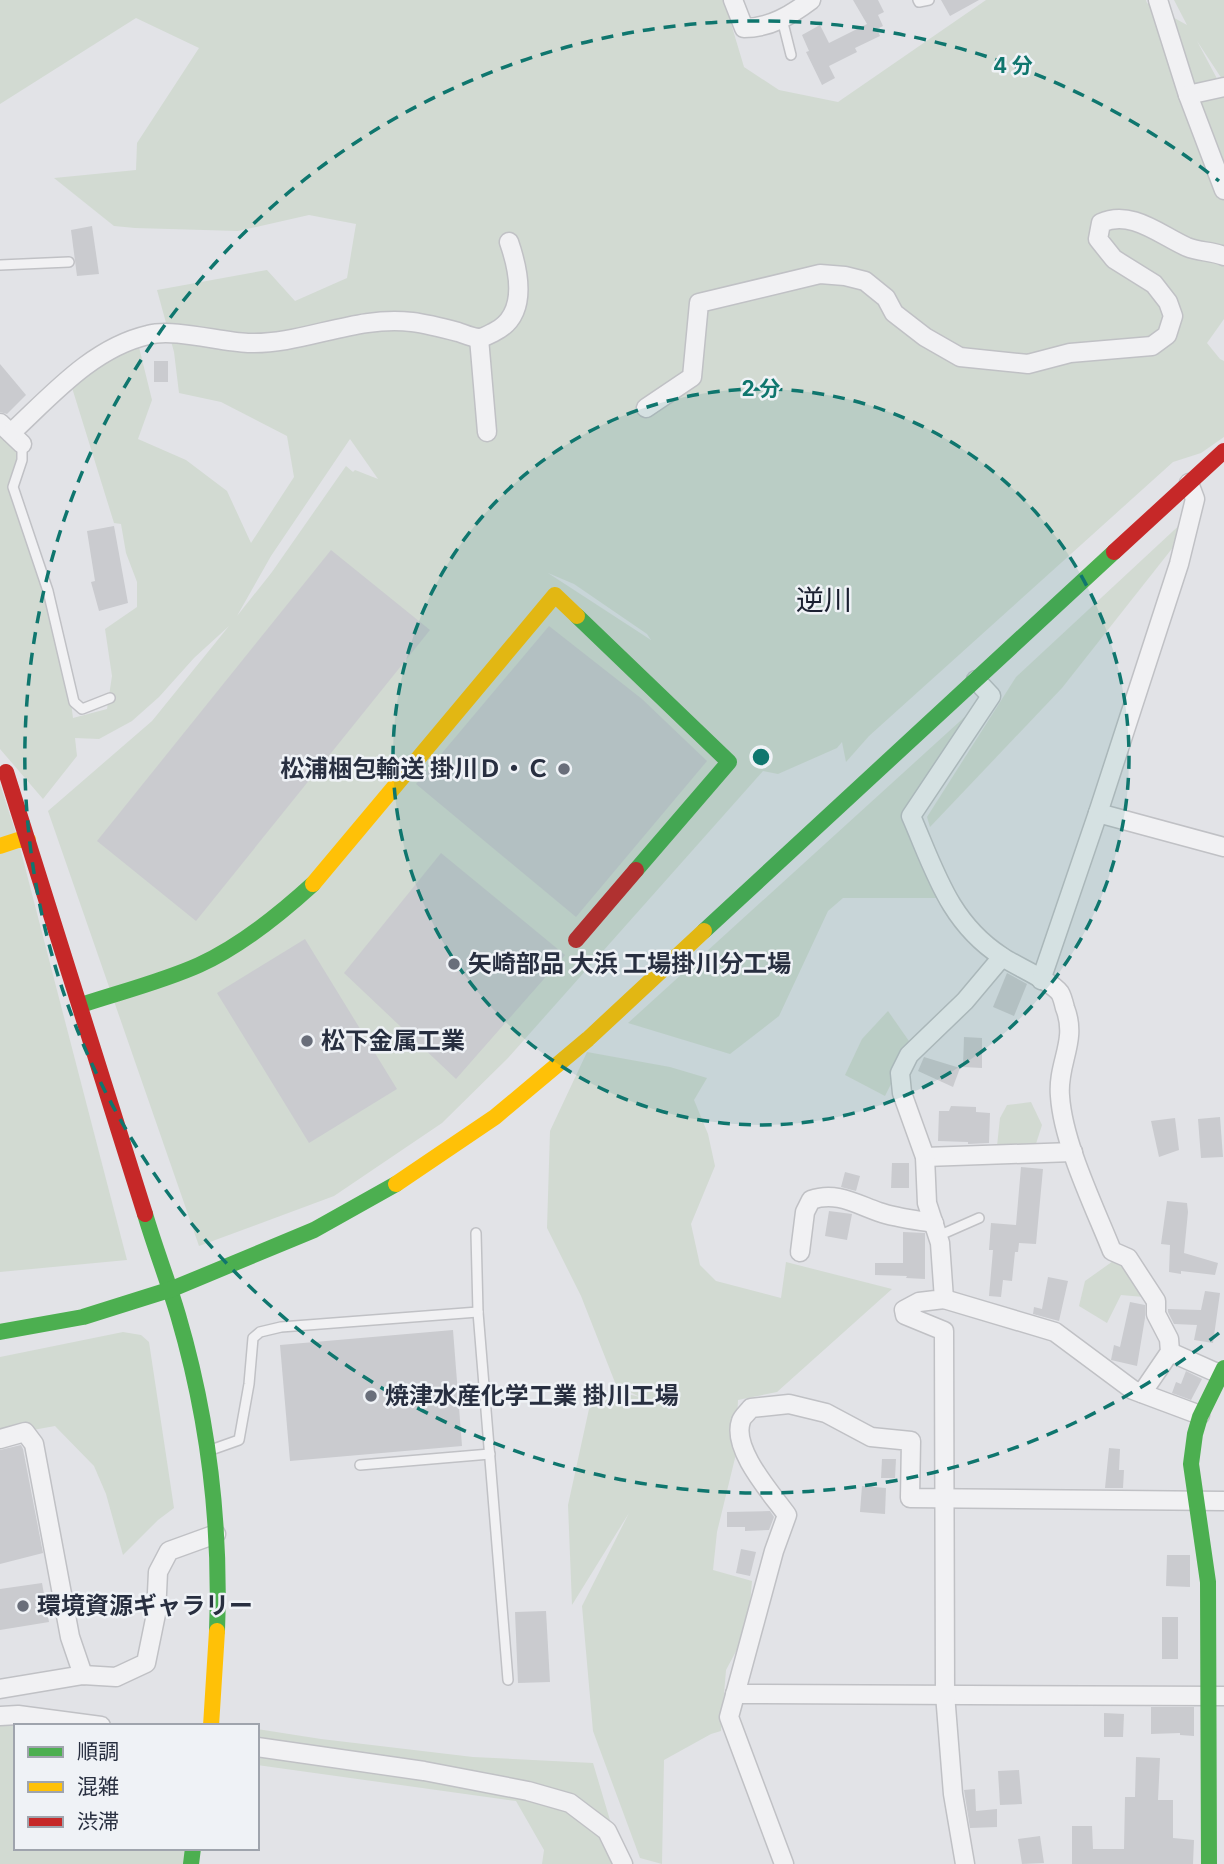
<svg xmlns="http://www.w3.org/2000/svg" width="1224" height="1864" font-family="Inter,'Noto Sans JP',sans-serif">
	<style>
		.green { fill: #d2dad2; fill-rule: evenodd }
		.building { fill: #cacbcf }
		.lines { fill: none; stroke-linecap: round; stroke-linejoin: round }
		.lane-casing { stroke: #c0c1c5; stroke-width: 12 }
		.street-casing { stroke: #c0c1c5; stroke-width: 21 }
		.lane { stroke: #f1f1f3; stroke-width: 9 }
		.street { stroke: #f1f1f3; stroke-width: 18 }
		.fast { stroke: #4caf50; stroke-width: 16 }
		.slow { stroke: #ffc107; stroke-width: 16 }
		.jam { stroke: #c62828; stroke-width: 16 }
		.ring { fill: none; stroke: #0f766e; stroke-width: 3.5; stroke-dasharray: 12 9 }
		.poi-dot { fill: #696e7a; stroke: #eff2f6; stroke-width: 2.5 }
		.labels { text-anchor: middle; stroke-width: 5; stroke-linejoin: round; paint-order: stroke }
		.poi-label { font-size: 24px; font-weight: bold; fill: #282f40; stroke: #eff2f6; text-anchor: start }
		.quarter-label { font-size: 28px; fill: #1b2031; stroke: #eff2f6 }
		.centre { fill: #0f766e; stroke: #eff2f6; stroke-width: 3.5 }
		.ring-label { font-size: 21px; text-anchor: middle; font-weight: bold; fill: #0f766e; stroke: #eff2f6; stroke-width: 5; stroke-linejoin: round; paint-order: stroke }
	</style>
	<rect width="100%" height="100%" fill="#e2e3e7"/>
	<!-- green -->
	<g class="green">
		<path d="M 0,0 L 724,0 L 744,67 L 779,90 L 838,102 L 986,0 L 1146,0 L 1147,3 L 1187,25 L 1174,0 L 1224,0 L 1224,79 L 1222,79 L 1197,41 L 1222,88 L 1188,95 L 1224,193 L 1224,250 L 1183,235 L 1224,259 L 1224,319 L 1207,343 L 1220,359 L 1224,361 L 1224,437 L 1201,453 L 1173,462 L 869,736 L 846,762 L 842,742 L 837,748 L 778,774 L 763,771 L 508,1058 L 442,1123 L 334,1196 L 199,1246 L 48,811 L 152,721 L 229,626 L 194,658 L 159,697 L 132,721 L 99,739 L 75,738 L 77,756 L 43,799 L 0,749 L 0,422 L 29,450 L 13,487 C 37,559 65,643 73,718 L 107,709 L 112,676 L 105,629 L 137,607 L 137,582 L 126,553 L 121,524 L 114,523 L 69,378 L 137,339 L 152,400 L 138,439 L 186,460 L 227,491 L 251,543 L 294,477 L 287,436 L 221,402 L 179,393 L 174,352 L 157,290 L 267,270 L 295,301 L 347,278 L 356,224 L 309,215 L 238,231 L 135,228 L 114,226 L 54,178 L 136,170 L 137,143 L 199,48 L 136,18 L 0,104 ZM 350,439 L 378,479 L 355,470 L 353,472 L 346,466 L 272,572 L 237,616 L 271,556 ZM 548,573 L 574,584 L 647,634 L 651,640 Z"/>
		<path d="M 1224,92 L 1224,178 L 1191,97 Z"/>
		<path d="M 1186,519 L 1178,541 L 1062,688 L 930,827 L 927,817 L 1016,677 Z"/>
		<path d="M 980,703 L 908,818 L 942,898 L 843,898 L 828,911 L 779,1016 L 730,1054 L 628,1023 Z"/>
		<path d="M 0,784 L 18,840 L 127,1260 L 0,1272 Z"/>
		<path d="M 888,1011 L 911,1044 L 885,1096 L 845,1075 L 862,1039 Z"/>
		<path d="M 587,1052 L 670,1067 L 707,1078 L 694,1100 L 708,1134 L 715,1166 L 691,1224 L 700,1265 L 716,1281 L 781,1298 L 786,1262 L 892,1289 L 777,1392 L 738,1400 L 735,1458 L 717,1532 L 713,1570 L 752,1581 L 748,1629 L 726,1670 L 721,1731 L 711,1734 L 664,1760 L 662,1864 L 640,1858 L 593,1731 L 582,1606 L 629,1513 L 572,1605 L 568,1505 L 589,1409 L 615,1391 L 640,1397 L 616,1385 L 581,1296 L 547,1228 L 550,1131 Z"/>
		<path d="M 1031,1102 L 1042,1125 L 1034,1150 L 997,1146 L 1000,1118 L 1007,1105 Z"/>
		<path d="M 1116,1259 L 1131,1270 L 1144,1297 L 1121,1295 L 1107,1323 L 1079,1306 L 1085,1281 Z"/>
		<path d="M 123,1332 L 141,1335 L 149,1342 L 174,1508 L 158,1520 L 123,1555 L 106,1494 L 94,1466 L 55,1426 L 0,1436 L 0,1357 Z"/>
		<path d="M 0,1721 L 101,1726 L 16,1726 L 16,1848 L 193,1848 L 189,1864 L 0,1864 Z"/>
		<path d="M 257,1729 L 321,1739 L 473,1757 L 593,1763 L 623,1864 L 542,1864 L 544,1850 L 516,1801 L 257,1765 Z"/>
	</g>
	<!-- building -->
	<g class="building">
		<path d="M 853,0 L 878,0 L 884,12 L 878,15 L 883,26 L 877,29 L 880,36 L 855,48 L 857,52 L 829,66 L 835,78 L 822,85 L 806,52 L 809,51 L 802,35 L 820,25 L 829,43 L 867,24 Z"/>
		<path d="M 941,0 L 979,0 L 950,16 Z"/>
		<path d="M 92,226 L 99,274 L 77,276 L 71,230 Z"/>
		<rect x="154" y="361" width="14" height="21"/>
		<path d="M 0,364 L 26,395 L 7,414 L 0,412 Z"/>
		<path d="M 114,526 L 128,603 L 99,611 L 91,582 L 95,581 L 87,531 Z"/>
		<path d="M 331,550 L 430,630 L 196,921 L 97,841 Z"/>
		<path d="M 549,626 L 642,699 L 707,761 L 576,917 L 416,784 Z"/>
		<path d="M 441,853 L 565,955 L 456,1079 L 344,973 Z"/>
		<path d="M 305,939 L 397,1089 L 309,1143 L 217,993 Z"/>
		<path d="M 1007,973 L 1027,984 L 1014,1016 L 993,1007 Z"/>
		<path d="M 964,1037 L 982,1038 L 982,1068 L 963,1067 Z"/>
		<path d="M 924,1057 L 960,1068 L 953,1087 L 918,1071 Z"/>
		<path d="M 951,1106 L 976,1107 L 976,1112 L 990,1113 L 989,1143 L 968,1144 L 968,1142 L 938,1141 L 939,1111 L 949,1111 Z"/>
		<path d="M 1220,1117 L 1223,1157 L 1201,1158 L 1198,1119 Z"/>
		<path d="M 1175,1118 L 1179,1150 L 1159,1157 L 1151,1121 Z"/>
		<path d="M 892,1163 L 909,1163 L 909,1188 L 891,1188 Z"/>
		<path d="M 1021,1167 L 1043,1169 L 1036,1244 L 1019,1243 L 1018,1252 L 1015,1252 L 1012,1281 L 1003,1280 L 1001,1297 L 989,1296 L 993,1250 L 989,1250 L 991,1223 L 1016,1225 Z"/>
		<path d="M 845,1172 L 860,1176 L 856,1191 L 841,1187 Z"/>
		<path d="M 1167,1201 L 1187,1203 L 1188,1212 L 1184,1253 L 1218,1263 L 1215,1275 L 1181,1271 L 1181,1274 L 1169,1272 L 1170,1245 L 1161,1244 Z"/>
		<path d="M 829,1211 L 852,1214 L 847,1240 L 825,1236 Z"/>
		<path d="M 903,1232 L 925,1233 L 925,1279 L 906,1278 L 907,1276 L 875,1275 L 875,1263 L 903,1263 Z"/>
		<path d="M 1048,1277 L 1068,1281 L 1059,1321 L 1033,1314 L 1034,1307 L 1042,1309 Z"/>
		<path d="M 1205,1291 L 1220,1293 L 1213,1343 L 1194,1340 L 1197,1325 L 1174,1324 L 1168,1312 L 1168,1309 L 1201,1310 Z"/>
		<path d="M 1130,1302 L 1145,1305 L 1145,1318 L 1137,1366 L 1111,1360 L 1114,1345 L 1120,1347 Z"/>
		<path d="M 453,1330 L 462,1446 L 290,1461 L 280,1345 Z"/>
		<path d="M 1186,1371 L 1202,1379 L 1191,1400 L 1172,1393 L 1176,1382 L 1181,1384 Z"/>
		<path d="M 21,1445 L 23,1449 L 43,1553 L 0,1564 L 0,1450 Z"/>
		<path d="M 1109,1448 L 1120,1449 L 1119,1470 L 1124,1470 L 1123,1488 L 1105,1488 Z"/>
		<path d="M 882,1459 L 896,1459 L 895,1478 L 881,1478 Z"/>
		<path d="M 862,1486 L 886,1488 L 885,1514 L 860,1512 Z"/>
		<path d="M 770,1511 L 774,1517 L 769,1530 L 745,1531 L 745,1527 L 727,1527 L 727,1512 Z"/>
		<path d="M 741,1549 L 756,1552 L 750,1576 L 736,1573 Z"/>
		<path d="M 1167,1555 L 1190,1555 L 1190,1587 L 1166,1586 Z"/>
		<path d="M 42,1583 L 49,1622 L 0,1630 L 0,1589 Z"/>
		<path d="M 546,1611 L 550,1682 L 518,1683 L 515,1612 Z"/>
		<rect x="1162" y="1617" width="16" height="42"/>
		<path d="M 1151,1707 L 1194,1707 L 1194,1736 L 1180,1735 L 1180,1733 L 1151,1734 Z"/>
		<path d="M 1104,1713 L 1124,1714 L 1123,1737 L 1104,1737 Z"/>
		<path d="M 1136,1757 L 1160,1758 L 1158,1800 L 1173,1800 L 1173,1838 L 1194,1840 L 1193,1864 L 1072,1864 L 1072,1826 L 1092,1826 L 1093,1849 L 1124,1849 L 1125,1797 L 1135,1797 Z"/>
		<path d="M 1019,1770 L 1022,1804 L 1000,1805 L 998,1771 Z"/>
		<path d="M 975,1789 L 976,1811 L 997,1809 L 997,1827 L 970,1828 L 964,1790 Z"/>
		<path d="M 1040,1836 L 1044,1863 L 1022,1864 L 1018,1839 Z"/>
	</g>
	<g class="lines">
		<defs>
			<g id="lane">
				<path d="M 918,0 L 919,2 L 929,0"/>
				<path d="M 782,19 L 791,55"/>
				<path d="M 0,265 L 69,262"/>
				<path d="M 22,444 L 22,460 L 13,487 L 48,591 L 74,702 L 82,709 L 110,698"/>
				<path d="M 476,1233 L 478,1312 L 508,1680"/>
				<path d="M 938,1236 L 979,1218"/>
				<path d="M 208,1451 L 239,1440 L 249,1384 L 253,1338 L 260,1332 L 281,1327 L 478,1312"/>
				<path d="M 360,1465 L 490,1454"/>
			</g>
			<g id="street">
				<path d="M 733,0 L 744,28 C 770,28 791,15 811,0"/>
				<path d="M 1158,0 L 1188,95 L 1224,190"/>
				<path d="M 1188,95 L 1224,87"/>
				<path d="M 479,338 L 487,432"/>
				<path d="M 646,408 L 692,377 L 699,303 L 820,274 L 845,276 L 865,281 L 886,298 L 894,313 L 925,337 L 960,357 L 1028,364 L 1070,353 L 1152,346 L 1167,335 L 1173,316 L 1168,302 L 1154,284 L 1114,259 L 1098,239 L 1101,223 C 1131,209 1160,235 1187,247 C 1199,252 1212,251 1224,256"/>
				<path d="M 0,423 L 22,444"/>
				<path d="M 11,433 C 51,396 92,348 148,335 C 174,328 220,342 248,343 C 303,345 355,315 412,322 C 428,324 443,328 458,332 C 464,334 473,338 479,338 C 483,338 490,334 494,332 C 529,315 519,271 509,242"/>
				<path d="M 976,680 L 991,696 L 911,816 C 935,871 949,922 1001,956 C 1015,966 1050,980 1060,993 C 1062,996 1064,1004 1065,1008 C 1078,1041 1057,1063 1060,1096 C 1063,1143 1094,1206 1112,1251 L 1128,1258 L 1156,1301 L 1156,1314 L 1169,1339 L 1170,1352 L 1142,1393"/>
				<path d="M 1098,813 L 1224,847"/>
				<path d="M 1041,980 L 1098,813 L 1179,564 L 1195,499 L 1189,483"/>
				<path d="M 925,1157 L 1073,1152"/>
				<path d="M 800,1252 L 805,1212 L 811,1200 C 836,1191 856,1204 879,1212 C 896,1218 916,1220 934,1223"/>
				<path d="M 944,1299 L 1055,1332 L 1133,1390 L 1200,1415"/>
				<path d="M 1170,1352 L 1224,1376"/>
				<path d="M 0,1439 L 25,1432 L 34,1444 L 70,1637 L 83,1675"/>
				<path d="M 0,1689 L 83,1675 L 116,1677 L 146,1663 L 156,1614 L 158,1572 L 169,1551 L 216,1534"/>
				<path d="M 735,1694 L 1224,1696"/>
				<path d="M 0,1716 L 18,1715 L 101,1726"/>
				<path d="M 257,1747 L 424,1771 L 528,1791 L 570,1803 L 607,1831 L 623,1864"/>
				<path d="M 784,1864 L 729,1717 L 774,1551 L 787,1515 C 772,1494 731,1449 741,1421 C 742,1417 748,1412 751,1408 L 789,1404 L 826,1413 L 871,1437 L 911,1441 L 910,1498 L 1224,1501"/>
				<path d="M 965,1864 L 953,1794 L 945,1694 L 944,1331 L 905,1315 L 904,1310 L 919,1302 L 944,1299 L 940,1243 L 927,1203 L 925,1157 L 902,1093 L 900,1073 L 909,1055 L 965,1001 L 1002,957"/>
			</g>
		</defs>
		<!-- lane casing -->
		<use href="#lane" class="lane-casing"/>
		<!-- street casing -->
		<use href="#street" class="street-casing"/>
		<!-- lane -->
		<use href="#lane" class="lane"/>
		<!-- street -->
		<use href="#street" class="street"/>
		<!-- fast -->
		<g class="fast">
			<path d="M 577,616 L 729,762 L 636,870"/>
			<path d="M 704,931 L 1114,552"/>
			<path d="M 81,1005 C 120,992 161,982 199,965 C 241,946 279,915 313,884"/>
			<path d="M 145,1214 C 155,1248 168,1281 178,1315 C 208,1417 221,1525 217,1631"/>
			<path d="M 0,1332 L 83,1317 L 172,1289 L 314,1230 L 396,1184"/>
			<path d="M 191,1864 L 193,1848"/>
			<path d="M 1209,1864 L 1208,1582 L 1191,1464 L 1195,1434 L 1200,1417 L 1224,1368"/>
		</g>
		<!-- slow -->
		<g class="slow">
			<path d="M 0,846 L 18,840 L 28,840"/>
			<path d="M 313,884 L 555,595 L 577,616"/>
			<path d="M 396,1184 L 495,1117 L 588,1039 L 704,931"/>
			<path d="M 211,1726 L 217,1631"/>
		</g>
		<!-- jam -->
		<g class="jam">
			<path d="M 1114,552 L 1224,451"/>
			<path d="M 6,772 L 145,1214"/>
			<path d="M 576,940 L 636,870"/>
		</g>
	</g>
	<!-- distance rings -->
	<circle cx="761" cy="757" r="368" fill="#0f766e" fill-opacity=".12"/>
	<g class="ring">
		<circle cx="761" cy="757" r="368"/>
		<path d="M1219 1333A736 736 0 1 1 1219 181"/>
	</g>
	<!-- markers -->
	<g class="poi-dot">
		<circle cx="564" cy="769" r="7"/>
		<circle cx="454" cy="964" r="7"/>
		<circle cx="307" cy="1041" r="7"/>
		<circle cx="371" cy="1396" r="7"/>
		<circle cx="23" cy="1606" r="7"/>
	</g>
	<g class="labels">
		<!-- poi labels -->
		<g class="poi-label">
			<text x="550" y="777" text-anchor="end">松浦梱包輸送 掛川Ｄ・Ｃ</text>
			<text x="468" y="972">矢崎部品 大浜 工場掛川分工場</text>
			<text x="321" y="1049">松下金属工業</text>
			<text x="385" y="1404">焼津水産化学工業 掛川工場</text>
			<text x="37" y="1614">環境資源ギャラリー</text>
		</g>
		<!-- quarter labels -->
		<g class="quarter-label">
			<text x="824" y="610">逆川</text>
		</g>
	</g>
	<circle cx="761" cy="757" r="10" class="centre"/>
	<g class="ring-label">
		<text x="1013" y="73">4 分</text>
		<text x="761" y="396">2 分</text>
	</g>
	<!-- legend -->
	<rect x="14" y="1724" width="245" height="126" fill="#eff2f6" stroke="#9fa4ad" stroke-width="2"/>
	<rect x="28" y="1747" width="35" height="10" fill="#4caf50" stroke="#9fa4ad" stroke-width="2"/>
	<text x="77" y="1759" font-size="21" fill="#282f40">順調</text>
	<rect x="28" y="1782" width="35" height="10" fill="#ffc107" stroke="#9fa4ad" stroke-width="2"/>
	<text x="77" y="1794" font-size="21" fill="#282f40">混雑</text>
	<rect x="28" y="1817" width="35" height="10" fill="#c62828" stroke="#9fa4ad" stroke-width="2"/>
	<text x="77" y="1829" font-size="21" fill="#282f40">渋滞</text>
</svg>
